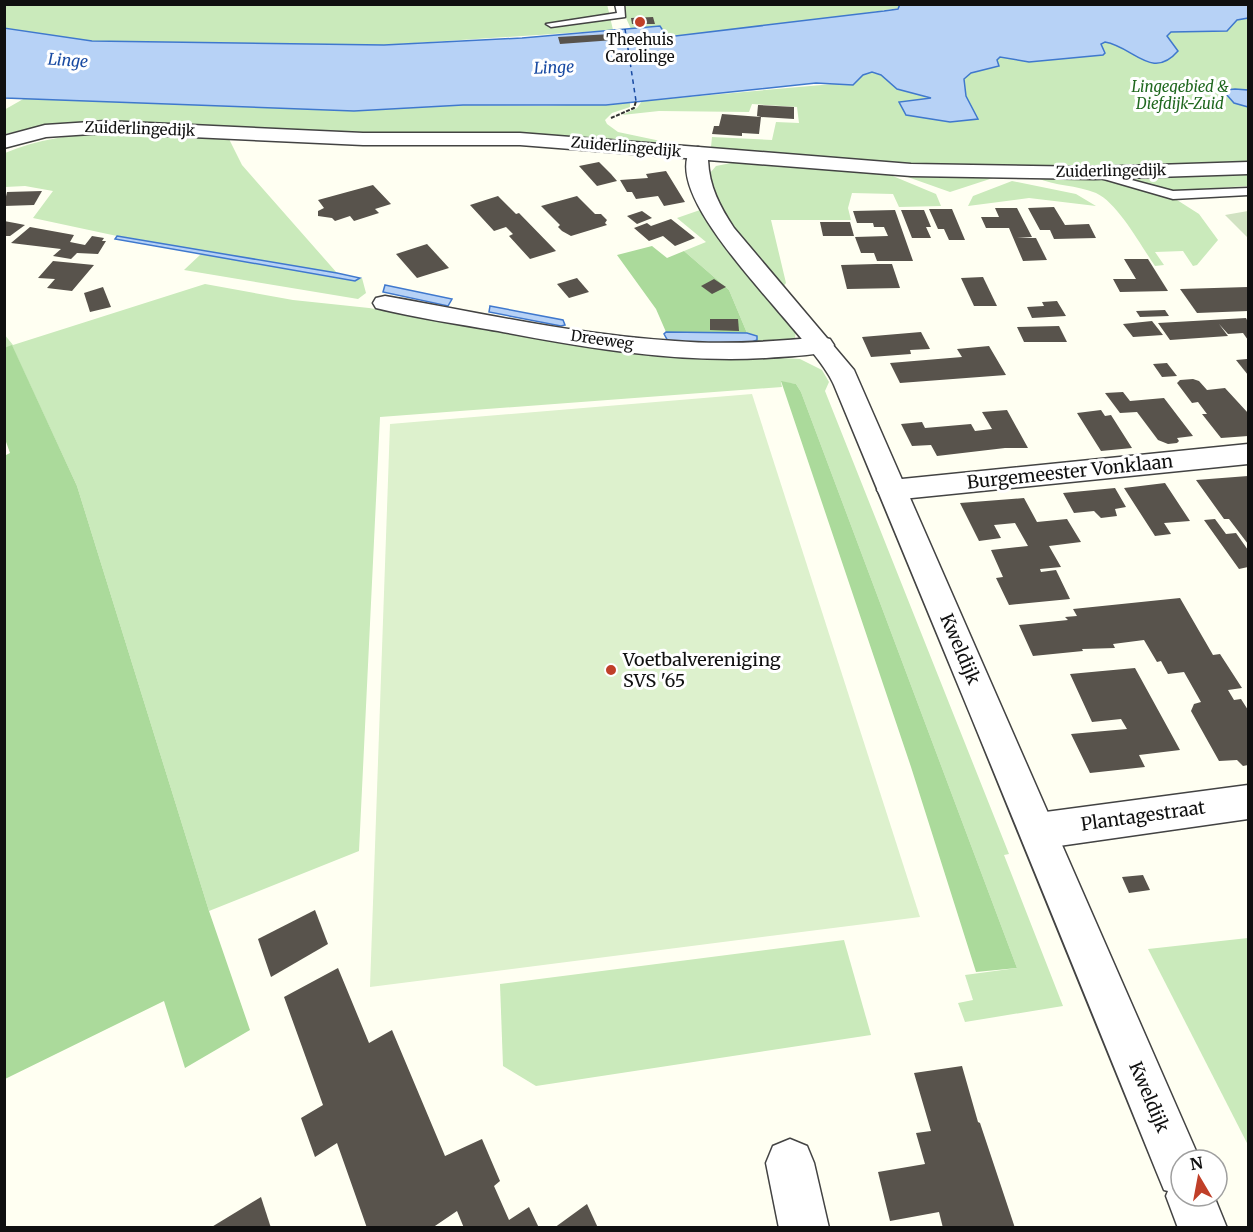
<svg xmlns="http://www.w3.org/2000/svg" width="1253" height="1232" font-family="Merriweather,serif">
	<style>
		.green { fill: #caeabb }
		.forest { fill: #abda9b }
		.cemetery { fill: #d1e2c2 }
		.pitch { fill: #ddf1cd }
		.water { fill: #b7d2f6; stroke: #3f78cd; stroke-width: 1.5 }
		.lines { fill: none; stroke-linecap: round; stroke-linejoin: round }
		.ferry { stroke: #184aa2; stroke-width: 1.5; stroke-dasharray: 4.5 4; stroke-linecap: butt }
		.building { fill: #58534c }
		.service-casing { stroke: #434343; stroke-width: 3 }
		.minor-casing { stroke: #434343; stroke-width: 3 }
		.tertiary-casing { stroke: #434343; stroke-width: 3 }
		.path { stroke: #323232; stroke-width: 2; stroke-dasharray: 4 1.5; stroke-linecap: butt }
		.service { fill: #fff; fill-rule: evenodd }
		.minor { fill: #fff; fill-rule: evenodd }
		.tertiary { fill: #fff; fill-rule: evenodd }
		.poi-dot { fill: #c03f28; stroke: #fff; stroke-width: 2 }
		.labels { text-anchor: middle; stroke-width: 6; stroke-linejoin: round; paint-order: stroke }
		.far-poi-label { font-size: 15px; fill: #101010; stroke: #fff }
		.far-park-label { font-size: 15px; font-style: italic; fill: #20681f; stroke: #fff }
		.far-street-label { font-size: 15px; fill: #101010; stroke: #fff }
		.far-water-label { font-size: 16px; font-style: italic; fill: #184aa2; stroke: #fff }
		.street-label { font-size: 18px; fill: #101010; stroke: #fff }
		.poi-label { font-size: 18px; fill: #101010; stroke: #fff; text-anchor: start }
	</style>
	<rect width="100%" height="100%" fill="#fffff2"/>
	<!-- green -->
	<g class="green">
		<path d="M 607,4 L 613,30 L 384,45 L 92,41 L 5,29 L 4,5 Z"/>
		<path d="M 640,4 L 920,5 L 783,25 L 666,37 L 631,29 L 621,7 Z"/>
		<path d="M 1248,15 L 1248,162 L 1043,168 L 928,166 L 713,149 L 711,147 L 712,137 L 772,140 L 776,122 L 799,123 L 797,107 L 752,104 L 749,112 L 659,111 L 622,115 L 637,108 L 642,101 L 833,84 L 870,72 L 878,74 Z"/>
		<path d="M 25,98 L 354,111 L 463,105 L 546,106 L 630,102 L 630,107 L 612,113 L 605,120 L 607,124 L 618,132 L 670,143 L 549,136 L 411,135 L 82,123 L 49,124 L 5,134 L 4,110 Z"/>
		<path d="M 107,132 L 229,139 L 242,165 L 337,273 L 117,236 L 33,218 L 53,191 L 25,186 L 5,187 L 5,153 C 38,139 71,135 107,132 Z"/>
		<path d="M 736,162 L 888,174 L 936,194 L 941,206 L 899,207 L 893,194 L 852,193 L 848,208 L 851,220 L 771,220 L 786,283 L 783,287 C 756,254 715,218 710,173 L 716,166 Z"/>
		<path d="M 1247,174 L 1248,186 L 1170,191 L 1122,177 Z"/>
		<path d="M 902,175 L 993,178 L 950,192 Z"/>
		<path d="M 1037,178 L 1096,178 L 1177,200 L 1199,214 L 1218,240 L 1197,265 L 1193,266 L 1183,251 L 1155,252 L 1164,265 L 1155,266 C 1141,246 1118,203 1096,193 C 1077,185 1054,186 1037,178 Z"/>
		<path d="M 1012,181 L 1076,194 L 1096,206 L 1029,198 L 968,206 L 973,196 Z"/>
		<path d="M 700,210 L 744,270 L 796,331 L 795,338 L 789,342 L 747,344 L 757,336 L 747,333 L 729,290 L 684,251 L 706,242 L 677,218 Z"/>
		<path d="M 201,254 L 355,281 L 362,278 L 366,293 L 358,299 L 184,270 Z"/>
		<path d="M 205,284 L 293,300 L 369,308 L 609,349 L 800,359 L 822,370 L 829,382 L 825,391 L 1009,854 L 1004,855 L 1063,1006 L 965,1022 L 958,1003 L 973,1000 L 965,975 L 1017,968 L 801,392 L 796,384 L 781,382 L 782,387 L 380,417 L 359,851 L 209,911 L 77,486 L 12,346 L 5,348 L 4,334 L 13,345 Z"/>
		<path d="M 1248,938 L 1248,1145 L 1148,949 Z"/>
		<path d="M 844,940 L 871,1035 L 536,1086 L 503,1066 L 500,984 Z"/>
	</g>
	<!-- forest -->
	<g class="forest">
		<path d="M 652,246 L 667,258 L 684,251 L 729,290 L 747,333 L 666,332 L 656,309 L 617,255 Z"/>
		<path d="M 12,345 L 77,486 L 209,911 L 250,1030 L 185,1068 L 164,1001 L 5,1079 L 4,456 L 10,453 L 5,439 L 4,348 Z"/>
		<path d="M 781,381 L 796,384 L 801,392 L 1017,968 L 976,972 L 911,767 Z"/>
	</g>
	<!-- cemetery -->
	<path class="cemetery" d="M 1248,211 L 1248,238 L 1225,215 Z"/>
	<!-- pitch -->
	<path class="pitch" d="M 752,394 L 920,917 L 370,987 L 390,424 Z"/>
	<!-- water -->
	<g class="water">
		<path d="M 900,4 L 1248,5 L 1248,18 L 1237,20 L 1227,31 L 1171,32 L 1167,36 L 1178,51 C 1152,81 1134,47 1105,42 L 1101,44 L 1105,53 L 1103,55 L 1029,62 L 1000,57 L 997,60 L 999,66 L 971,73 L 964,79 L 966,96 L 978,119 L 950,122 L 906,115 L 899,102 L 931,98 L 897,89 L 881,75 L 872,72 L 863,75 L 853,85 L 816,83 L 606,105 L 463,105 L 354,111 L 5,98 L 4,28 L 92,41 L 384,45 L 522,38 L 660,26 L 667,37 L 884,11 L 898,9 Z"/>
		<path d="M 1235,89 L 1248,90 L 1248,107 L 1234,103 L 1226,94 L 1226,90 Z"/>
		<path d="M 117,236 L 337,273 L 360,278 L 355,281 L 115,239 Z"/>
		<path d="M 385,285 L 452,299 L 448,306 L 383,292 Z"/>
		<path d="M 490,306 L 563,320 L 565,325 L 561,326 L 489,312 Z"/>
		<path d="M 666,332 L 747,333 L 757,336 L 757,340 L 747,344 L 673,342 L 668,341 L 664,334 Z"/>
	</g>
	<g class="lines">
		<!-- ferry -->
		<path class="ferry" d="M 625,29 L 636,101"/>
	</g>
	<!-- building -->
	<g class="building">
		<path d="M 653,17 L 655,24 L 632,24 L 631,18 Z"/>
		<path d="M 611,34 L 614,40 L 560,44 L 558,37 Z"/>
		<path d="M 758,105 L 794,107 L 794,119 L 761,117 L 757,116 Z"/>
		<path d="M 722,114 L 761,117 L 759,134 L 742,133 L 742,136 L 712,134 L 714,126 L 719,126 Z"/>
		<path d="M 599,162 L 611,174 L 617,181 L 597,186 L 579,166 Z"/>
		<path d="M 666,171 L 685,202 L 664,206 L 658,196 L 636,199 L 632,192 L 627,192 L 620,180 L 648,178 L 646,174 Z"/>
		<path d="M 373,185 L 391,204 L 375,209 L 379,213 L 354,221 L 350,216 L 335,221 L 332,218 L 318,216 L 318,211 L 324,208 L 318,200 Z"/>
		<path d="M 42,191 L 34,205 L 4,206 L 7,192 Z"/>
		<path d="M 498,196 L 516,214 L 519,213 L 556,251 L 530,259 L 509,236 L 513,234 L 506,227 L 494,231 L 470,205 Z"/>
		<path d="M 577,196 L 595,214 L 601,214 L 607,220 L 605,223 L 607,225 L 571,236 L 562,231 L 558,227 L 560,225 L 541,206 Z"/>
		<path d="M 1054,207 L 1065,225 L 1089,224 L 1096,238 L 1054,239 L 1050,230 L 1040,230 L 1028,208 Z"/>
		<path d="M 995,208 L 1017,208 L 1032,237 L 1017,238 L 1036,238 L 1047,260 L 1023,261 L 1009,228 L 986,228 L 981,217 L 999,217 Z"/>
		<path d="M 929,209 L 952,209 L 965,240 L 949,240 L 944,229 L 938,229 Z"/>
		<path d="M 895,210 L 913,261 L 877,261 L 874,253 L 861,253 L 855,237 L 888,236 L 884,227 L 874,227 L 873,223 L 857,223 L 853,211 Z"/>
		<path d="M 901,210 L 924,210 L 931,227 L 926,227 L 931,238 L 912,238 Z"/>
		<path d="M 642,211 L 652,218 L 637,224 L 627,216 Z"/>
		<path d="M 671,219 L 695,238 L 675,246 L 663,236 L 649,241 L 634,228 L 647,223 L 651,226 Z"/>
		<path d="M 4,221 L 15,223 L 25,225 L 10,236 L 4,236 Z"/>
		<path d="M 820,222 L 850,222 L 854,236 L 823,236 Z"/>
		<path d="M 30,227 L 74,235 L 70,242 L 85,245 L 92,236 L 104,238 L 102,241 L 106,241 L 98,254 L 77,253 L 71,259 L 53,256 L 61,249 L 11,243 Z"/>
		<path d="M 427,244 L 449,268 L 417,278 L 396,254 Z"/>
		<path d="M 1124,259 L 1148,259 L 1168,291 L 1120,292 L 1113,279 L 1136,279 Z"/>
		<path d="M 53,261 L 94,265 L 72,291 L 47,288 L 55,279 L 38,278 Z"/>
		<path d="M 876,264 L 892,264 L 900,288 L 847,289 L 841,265 Z"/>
		<path d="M 983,277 L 997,306 L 974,306 L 961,278 Z"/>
		<path d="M 577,278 L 589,292 L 569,298 L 557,284 Z"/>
		<path d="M 714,279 L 726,287 L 712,294 L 701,286 Z"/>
		<path d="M 103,287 L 111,307 L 90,312 L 84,293 Z"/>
		<path d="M 1248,287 L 1248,311 L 1197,313 L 1180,289 Z"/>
		<path d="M 1057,301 L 1066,316 L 1032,318 L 1027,307 L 1044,306 L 1042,302 Z"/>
		<path d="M 1165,310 L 1169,316 L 1140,317 L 1136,311 Z"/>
		<path d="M 1246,318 L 1248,322 L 1248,340 L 1243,333 L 1228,334 L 1219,324 L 1228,336 L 1170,340 L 1158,323 Z"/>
		<path d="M 710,319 L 738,319 L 739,331 L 710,330 Z"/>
		<path d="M 1152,321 L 1163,335 L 1133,337 L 1123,324 Z"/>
		<path d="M 1059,326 L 1067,342 L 1024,342 L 1017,327 Z"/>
		<path d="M 921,332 L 930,349 L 910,350 L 911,354 L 871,357 L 862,337 Z"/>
		<path d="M 989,346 L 1006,375 L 900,383 L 890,363 L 962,357 L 957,349 Z"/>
		<path d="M 1247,359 L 1248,362 L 1248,375 L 1236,360 Z"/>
		<path d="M 1167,363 L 1177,376 L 1162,377 L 1153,364 Z"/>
		<path d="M 1193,379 L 1199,381 L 1207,390 L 1225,388 L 1248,413 L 1248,436 L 1221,438 L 1202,414 L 1207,414 L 1198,402 L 1192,403 L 1177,383 L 1180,380 Z"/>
		<path d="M 1123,392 L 1130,401 L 1164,398 L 1193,436 L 1177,438 L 1179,441 L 1177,443 L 1168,444 L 1158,440 L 1137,412 L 1120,413 L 1105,393 Z"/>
		<path d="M 1007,410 L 1028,448 L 1005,448 L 937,456 L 931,445 L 912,446 L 901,424 L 922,422 L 925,428 L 971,424 L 975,431 L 992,429 L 982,412 Z"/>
		<path d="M 1101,410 L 1105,416 L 1111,415 L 1132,448 L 1101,451 L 1077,413 Z"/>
		<path d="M 1248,476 L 1248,544 L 1229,519 L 1224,519 L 1196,480 Z"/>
		<path d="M 1165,483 L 1190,521 L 1164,523 L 1171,534 L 1155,536 L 1124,488 Z"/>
		<path d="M 1115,488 L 1126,507 L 1115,509 L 1117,516 L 1101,518 L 1094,511 L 1074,513 L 1063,493 Z"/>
		<path d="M 1024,498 L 1037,522 L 1067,519 L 1081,542 L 1049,546 L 1061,567 L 1040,569 L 1041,572 L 1056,570 L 1070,599 L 1009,605 L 996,578 L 1003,577 L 991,550 L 1028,546 L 1015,523 L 994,525 L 1001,538 L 979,541 L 960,503 Z"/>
		<path d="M 1215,519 L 1226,534 L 1236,533 L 1248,550 L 1248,567 L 1239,569 L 1204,520 Z"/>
		<path d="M 1180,598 L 1213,655 L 1220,654 L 1242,688 L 1228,690 L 1234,700 L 1241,699 L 1248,710 L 1248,765 L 1243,766 L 1237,760 L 1219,761 L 1191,711 L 1194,704 L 1201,702 L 1184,672 L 1168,674 L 1161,661 L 1157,662 L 1144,640 L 1113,644 L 1115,648 L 1082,649 L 1083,651 L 1033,656 L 1019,625 L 1068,620 L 1065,617 L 1077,616 L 1073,609 Z"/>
		<path d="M 1135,668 L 1180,750 L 1139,755 L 1145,767 L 1090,773 L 1071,734 L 1127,729 L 1121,719 L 1092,722 L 1070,674 Z"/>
		<path d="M 1143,875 L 1150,890 L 1129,893 L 1122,877 Z"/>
		<path d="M 315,910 L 328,944 L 271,977 L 258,939 Z"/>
		<path d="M 338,968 L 369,1043 L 392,1030 L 445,1156 L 482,1139 L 500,1181 L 494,1186 L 509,1220 L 529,1207 L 539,1228 L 464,1228 L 457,1211 L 432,1228 L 367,1228 L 337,1143 L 315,1157 L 301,1118 L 323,1105 L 284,997 Z"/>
		<path d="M 962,1066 L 978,1122 L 980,1123 L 1015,1228 L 943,1228 L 939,1212 L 890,1221 L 878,1172 L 925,1164 L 916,1133 L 931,1131 L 914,1073 Z"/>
		<path d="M 261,1197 L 271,1228 L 210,1228 Z"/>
		<path d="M 587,1204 L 598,1228 L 554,1228 Z"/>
	</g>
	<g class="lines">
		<defs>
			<g id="service">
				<path d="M 615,4 L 624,4 L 625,17 L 551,27 L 546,24 L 617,13 Z"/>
				<path d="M 1094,170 L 1173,191 L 1248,188 L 1248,195 L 1173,199 L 1090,175 L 1090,171 Z"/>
			</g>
			<g id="minor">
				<path d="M 106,121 L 363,133 L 520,133 L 698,147 L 705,149 L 708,153 L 705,157 L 698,159 L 520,145 L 363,145 L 106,133 L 46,137 L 4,148 L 4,136 L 45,125 Z"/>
				<path d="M 385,296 C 481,313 577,335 675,341 C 723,345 772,342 821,337 L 830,339 L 834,345 L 830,351 C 810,356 788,356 766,358 C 676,363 587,348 498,331 C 458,324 416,318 376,308 L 373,303 L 376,298 Z"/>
				<path d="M 1248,444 L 1248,464 L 892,500 L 882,497 L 877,490 L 882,483 L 892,480 Z"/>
				<path d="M 1248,785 L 1248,819 L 1038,849 L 1024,844 L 1019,831 L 1024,818 L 1038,813 Z"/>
				<path d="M 790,1139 L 807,1146 L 814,1163 L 829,1228 L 779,1228 L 766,1163 L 773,1146 Z"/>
			</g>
			<path id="tertiary" d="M 698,147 L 911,164 L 1094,167 L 1248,162 L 1248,174 L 1094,179 L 911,176 L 708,160 C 709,186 720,207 734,228 L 854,370 L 1200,1160 L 1181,1160 L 1181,1196 L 1214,1196 L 1227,1228 L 1178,1228 L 1166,1196 L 1168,1191 L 1164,1190 L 1157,1173 C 1051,910 943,647 834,385 C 813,335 657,202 691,149 Z"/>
		</defs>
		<!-- service casing -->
		<use href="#service" class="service-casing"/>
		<!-- minor casing -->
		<use href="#minor" class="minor-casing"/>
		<!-- tertiary casing -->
		<use href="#tertiary" class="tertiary-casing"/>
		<!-- path -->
		<path class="path" d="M 611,118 L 634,108 L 636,101"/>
		<!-- service -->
		<use href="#service" class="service"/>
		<!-- minor -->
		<use href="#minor" class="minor"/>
		<!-- tertiary -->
		<use href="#tertiary" class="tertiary"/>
	</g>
	<!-- markers -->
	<g class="poi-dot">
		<circle cx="640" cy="22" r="6"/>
		<circle cx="611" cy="670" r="6"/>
	</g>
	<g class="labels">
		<!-- far-poi labels -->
		<g class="far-poi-label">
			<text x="640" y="45">Theehuis<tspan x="640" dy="17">Carolinge</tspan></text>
		</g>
		<!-- far-park labels -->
		<g class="far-park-label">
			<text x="1180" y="92">Lingegebied &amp;<tspan x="1180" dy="17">Diefdijk-Zuid</tspan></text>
		</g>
		<!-- far-street labels -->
		<g class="far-street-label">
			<text transform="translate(140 129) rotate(2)" y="5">Zuiderlingedijk</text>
			<text transform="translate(626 147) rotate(5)" y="5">Zuiderlingedijk</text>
			<text transform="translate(1111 171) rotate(-1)" y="5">Zuiderlingedijk</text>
			<text transform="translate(602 340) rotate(8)" y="5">Dreeweg</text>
		</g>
		<!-- far-water labels -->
		<g class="far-water-label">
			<text transform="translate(68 60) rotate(4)" y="6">Linge</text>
			<text transform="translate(554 67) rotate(-2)" y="6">Linge</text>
		</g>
		<!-- street labels -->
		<g class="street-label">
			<text transform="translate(1070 472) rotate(-6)" y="6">Burgemeester Vonklaan</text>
			<text transform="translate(960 649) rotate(67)" y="6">Kweldijk</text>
			<text transform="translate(1143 816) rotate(-8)" y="6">Plantagestraat</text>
			<text transform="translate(1149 1097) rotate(67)" y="6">Kweldijk</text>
		</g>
		<!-- poi labels -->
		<g class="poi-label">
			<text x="623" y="666">Voetbalvereniging<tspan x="623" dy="21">SVS '65</tspan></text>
		</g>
	</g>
	<!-- border -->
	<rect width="1253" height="1232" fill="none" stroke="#101010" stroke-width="12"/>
	<!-- north arrow -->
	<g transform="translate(1199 1178) rotate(350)"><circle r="28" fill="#ffffff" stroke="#9f9f9f" stroke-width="1.5"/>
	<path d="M0-4.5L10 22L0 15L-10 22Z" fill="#c03f28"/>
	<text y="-9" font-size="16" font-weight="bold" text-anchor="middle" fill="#101010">N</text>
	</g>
</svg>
